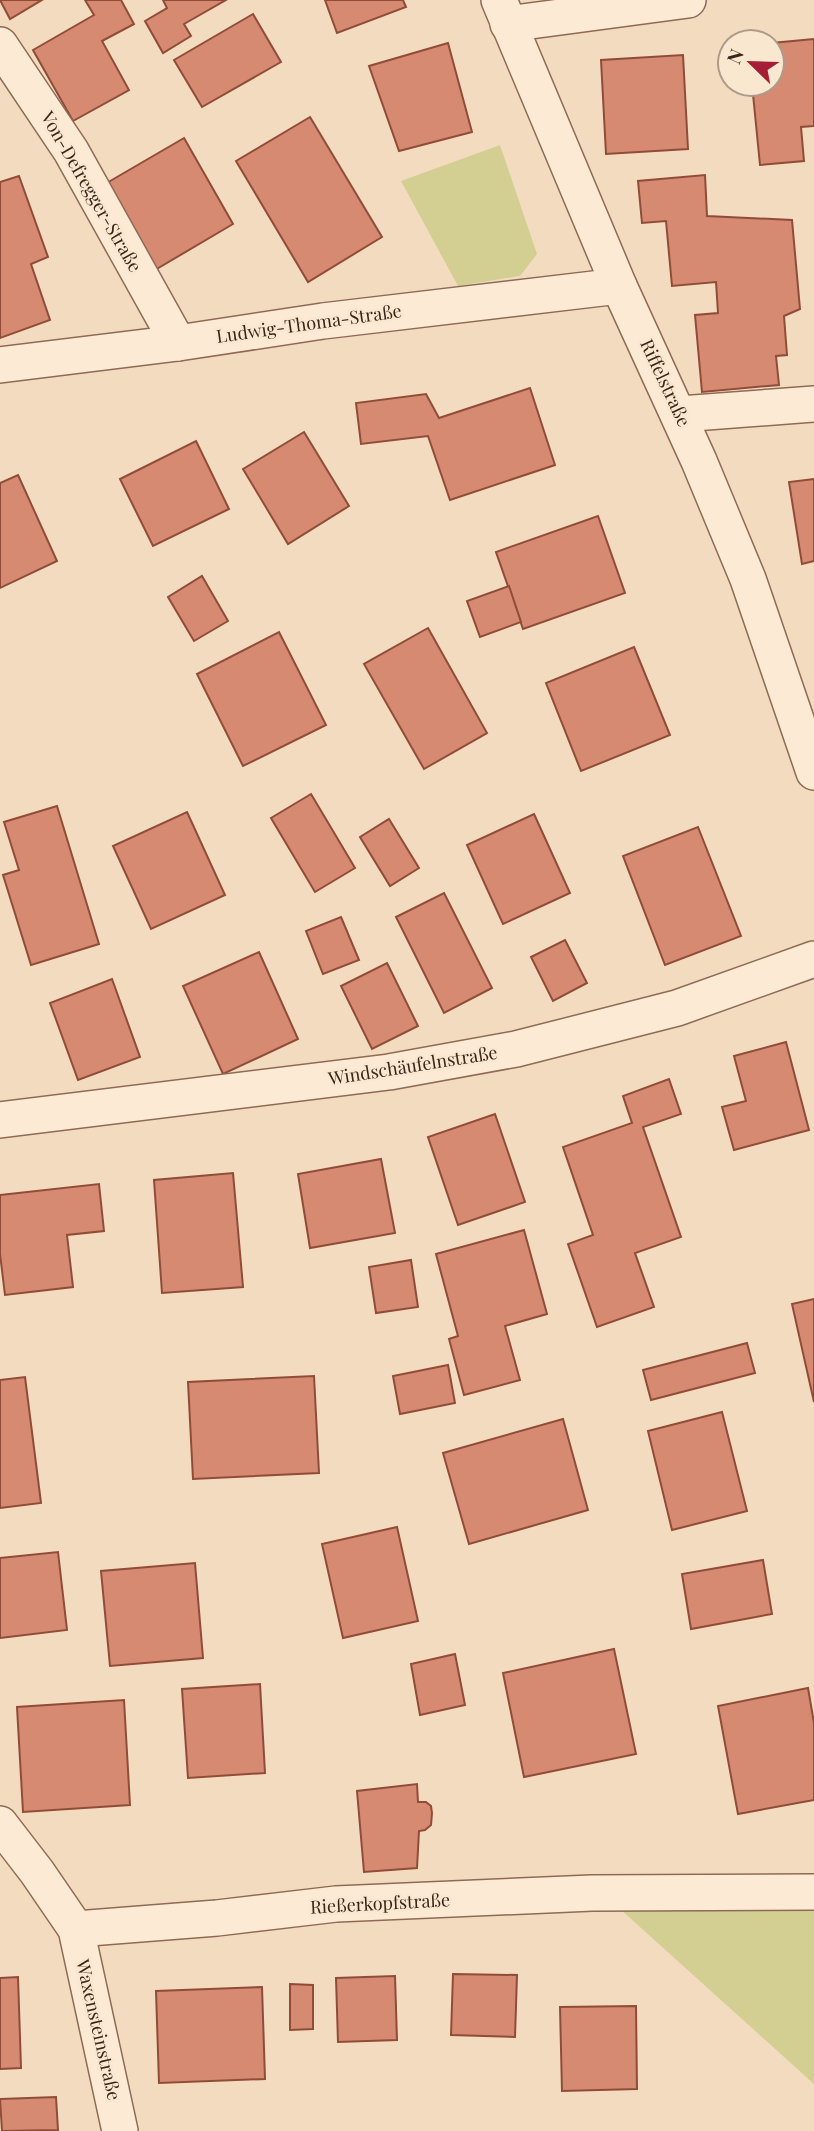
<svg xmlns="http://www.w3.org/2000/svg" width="814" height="2131" font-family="'Playfair Display',serif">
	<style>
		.green { fill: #d3cf92 }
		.building { fill: #d68a71; stroke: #914c38; stroke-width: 2 }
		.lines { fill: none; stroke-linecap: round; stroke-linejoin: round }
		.minor-casing { stroke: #8f6a55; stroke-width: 38 }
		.minor { stroke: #fdead4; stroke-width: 35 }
		.labels { text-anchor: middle; stroke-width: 5; stroke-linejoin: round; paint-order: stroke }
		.street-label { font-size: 18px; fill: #3c261c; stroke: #f9e7d0 }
	</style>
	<rect width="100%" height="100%" fill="#f3dbc0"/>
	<!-- green -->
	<g class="green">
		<path d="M 500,145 L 537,254 L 520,276 L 458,286 L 401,181 Z"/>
		<path d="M 814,1900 L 814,2084 L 620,1909 Z"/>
	</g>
	<!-- building -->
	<g class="building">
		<path d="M 0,0 L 42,0 L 10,19 Z"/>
		<path d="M 85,0 L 121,0 L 134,24 L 102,41 L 129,90 L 73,121 L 33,50 L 94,15 Z"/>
		<path d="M 163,0 L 226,0 L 184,24 L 191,36 L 163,53 L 145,21 L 167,8 Z"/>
		<path d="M 325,0 L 403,0 L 406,7 L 337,33 Z"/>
		<path d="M 253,14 L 281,62 L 202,107 L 174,60 Z"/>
		<path d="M 814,39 L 814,126 L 801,127 L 804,161 L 760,165 L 752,84 L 772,84 L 772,43 Z"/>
		<path d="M 448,43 L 472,132 L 399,151 L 369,66 Z"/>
		<path d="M 683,55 L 688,149 L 606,154 L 601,60 Z"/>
		<path d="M 310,117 L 382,237 L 308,282 L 236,161 Z"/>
		<path d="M 184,138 L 233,224 L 155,270 L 105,184 Z"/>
		<path d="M 705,175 L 707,216 L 792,220 L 800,309 L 784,316 L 787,355 L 776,356 L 779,385 L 702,392 L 695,315 L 718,313 L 716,282 L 672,286 L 666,221 L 642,223 L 638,181 Z"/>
		<path d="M 19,176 L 48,257 L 31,264 L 50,320 L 0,338 L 0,182 Z"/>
		<path d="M 530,388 L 555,465 L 450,500 L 428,436 L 361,444 L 356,403 L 426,394 L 439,418 Z"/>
		<path d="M 304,432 L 349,506 L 288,544 L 243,469 Z"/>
		<path d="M 196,441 L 229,509 L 153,546 L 120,479 Z"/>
		<path d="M 18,475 L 57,561 L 0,588 L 0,483 Z"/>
		<path d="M 814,479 L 814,561 L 802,564 L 789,482 Z"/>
		<path d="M 598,516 L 625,593 L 523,629 L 496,552 Z"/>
		<path d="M 202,576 L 228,621 L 194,641 L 168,597 Z"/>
		<path d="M 509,586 L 521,622 L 480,637 L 467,601 Z"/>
		<path d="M 428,628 L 487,733 L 424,769 L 364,664 Z"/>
		<path d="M 279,632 L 326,725 L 243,766 L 197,674 Z"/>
		<path d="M 634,647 L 670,735 L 581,771 L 546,683 Z"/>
		<path d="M 311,794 L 355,868 L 315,892 L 271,818 Z"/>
		<path d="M 57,806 L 99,944 L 31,965 L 3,875 L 19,870 L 4,822 Z"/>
		<path d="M 187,812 L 225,895 L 151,929 L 113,846 Z"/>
		<path d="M 534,814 L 570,893 L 503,924 L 467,845 Z"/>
		<path d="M 389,819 L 419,868 L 390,886 L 360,837 Z"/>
		<path d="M 698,827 L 741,936 L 665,965 L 623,856 Z"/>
		<path d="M 444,893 L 492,988 L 444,1013 L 396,917 Z"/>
		<path d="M 341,917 L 359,960 L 323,974 L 306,931 Z"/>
		<path d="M 565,940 L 587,983 L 553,1001 L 531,957 Z"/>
		<path d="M 259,952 L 298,1039 L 223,1074 L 183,986 Z"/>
		<path d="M 387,963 L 418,1026 L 372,1049 L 341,986 Z"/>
		<path d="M 112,979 L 140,1057 L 78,1080 L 50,1003 Z"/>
		<path d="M 786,1042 L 809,1130 L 734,1150 L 722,1107 L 746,1101 L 734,1056 Z"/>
		<path d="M 669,1079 L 681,1114 L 643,1127 L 681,1237 L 635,1253 L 654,1307 L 597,1327 L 568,1244 L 593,1235 L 563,1147 L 632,1123 L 623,1096 Z"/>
		<path d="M 495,1114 L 525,1202 L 458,1225 L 428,1137 Z"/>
		<path d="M 381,1159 L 395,1233 L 310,1248 L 298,1174 Z"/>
		<path d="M 233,1173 L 243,1287 L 162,1293 L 154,1180 Z"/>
		<path d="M 99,1184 L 104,1231 L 67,1235 L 73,1287 L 5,1295 L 0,1254 L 0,1195 Z"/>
		<path d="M 524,1230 L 547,1314 L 505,1326 L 520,1380 L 464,1395 L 449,1339 L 458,1336 L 436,1254 Z"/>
		<path d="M 411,1260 L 418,1307 L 376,1313 L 369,1267 Z"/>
		<path d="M 814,1299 L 814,1402 L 792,1304 Z"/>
		<path d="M 747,1343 L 755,1373 L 651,1400 L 643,1370 Z"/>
		<path d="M 448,1365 L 455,1403 L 400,1414 L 393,1376 Z"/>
		<path d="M 314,1376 L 319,1473 L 193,1479 L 188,1382 Z"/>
		<path d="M 25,1377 L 41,1503 L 0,1508 L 0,1380 Z"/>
		<path d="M 722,1412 L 747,1511 L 672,1530 L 648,1431 Z"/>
		<path d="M 563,1419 L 588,1510 L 469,1544 L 443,1453 Z"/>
		<path d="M 397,1527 L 418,1621 L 343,1638 L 322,1544 Z"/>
		<path d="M 58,1552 L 67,1630 L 0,1638 L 0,1558 Z"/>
		<path d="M 763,1560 L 772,1614 L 691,1629 L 682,1574 Z"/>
		<path d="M 195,1563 L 203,1658 L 110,1666 L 101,1571 Z"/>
		<path d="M 614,1649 L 636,1754 L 524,1777 L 503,1673 Z"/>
		<path d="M 455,1654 L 465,1705 L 420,1715 L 411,1664 Z"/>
		<path d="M 260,1684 L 265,1773 L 188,1778 L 182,1689 Z"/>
		<path d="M 808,1688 L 814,1723 L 814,1800 L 738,1814 L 718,1706 Z"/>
		<path d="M 124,1700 L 130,1805 L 23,1812 L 17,1707 Z"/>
		<path d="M 417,1784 L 418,1802 L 426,1802 L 431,1806 L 432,1813 L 431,1825 L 425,1830 L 419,1831 L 417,1868 L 364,1872 L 357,1791 Z"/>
		<path d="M 453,1974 L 517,1975 L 515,2037 L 451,2035 Z"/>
		<path d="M 395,1976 L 397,2040 L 338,2042 L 336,1978 Z"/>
		<path d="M 18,1977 L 21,2068 L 0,2069 L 0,1978 Z"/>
		<path d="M 290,1984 L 313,1985 L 313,2029 L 290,2030 Z"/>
		<path d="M 262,1987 L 265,2079 L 159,2083 L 156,1991 Z"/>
		<path d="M 636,2006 L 637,2089 L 562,2091 L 560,2007 Z"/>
		<path d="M 56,2097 L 58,2130 L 2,2131 L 0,2099 Z"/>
	</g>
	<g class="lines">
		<defs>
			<g id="minor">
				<path d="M 499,0 L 619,286 L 699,461 L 748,579 L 814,772"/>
				<path d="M 508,24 L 688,0"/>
				<path d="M 0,45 L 71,151 L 178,343"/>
				<path d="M 0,365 L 178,343 L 323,321 L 619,286"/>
				<path d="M 680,414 L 814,404"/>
				<path d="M 0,1120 L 389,1072 L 516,1049 L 677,1008 L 814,959"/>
				<path d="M 0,1824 L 37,1872 L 76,1929 L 120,2131"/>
				<path d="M 76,1929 L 217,1918 L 336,1904 L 592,1893 L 814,1892"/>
			</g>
		</defs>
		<!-- minor casing -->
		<use href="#minor" class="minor-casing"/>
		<!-- minor -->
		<use href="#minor" class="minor"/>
	</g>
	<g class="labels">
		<!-- street labels -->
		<g class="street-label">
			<text transform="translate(91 192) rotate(60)" y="6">Von-Defregger-Straße</text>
			<text transform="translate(309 324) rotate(-8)" y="6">Ludwig-Thoma-Straße</text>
			<text transform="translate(665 383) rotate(65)" y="6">Riffelstraße</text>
			<text transform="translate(413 1066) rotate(-9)" y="6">Windschäufelnstraße</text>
			<text transform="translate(380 1904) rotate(-3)" y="6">Rießerkopfstraße</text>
			<text transform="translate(98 2030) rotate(77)" y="6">Waxensteinstraße</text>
		</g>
	</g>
	<!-- north arrow -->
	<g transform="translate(751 63) rotate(293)"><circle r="33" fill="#f9e7d0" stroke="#ad9a88" stroke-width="2"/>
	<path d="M0-5L12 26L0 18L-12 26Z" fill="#a51e36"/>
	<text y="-10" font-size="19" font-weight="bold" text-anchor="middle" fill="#3c261c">N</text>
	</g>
</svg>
